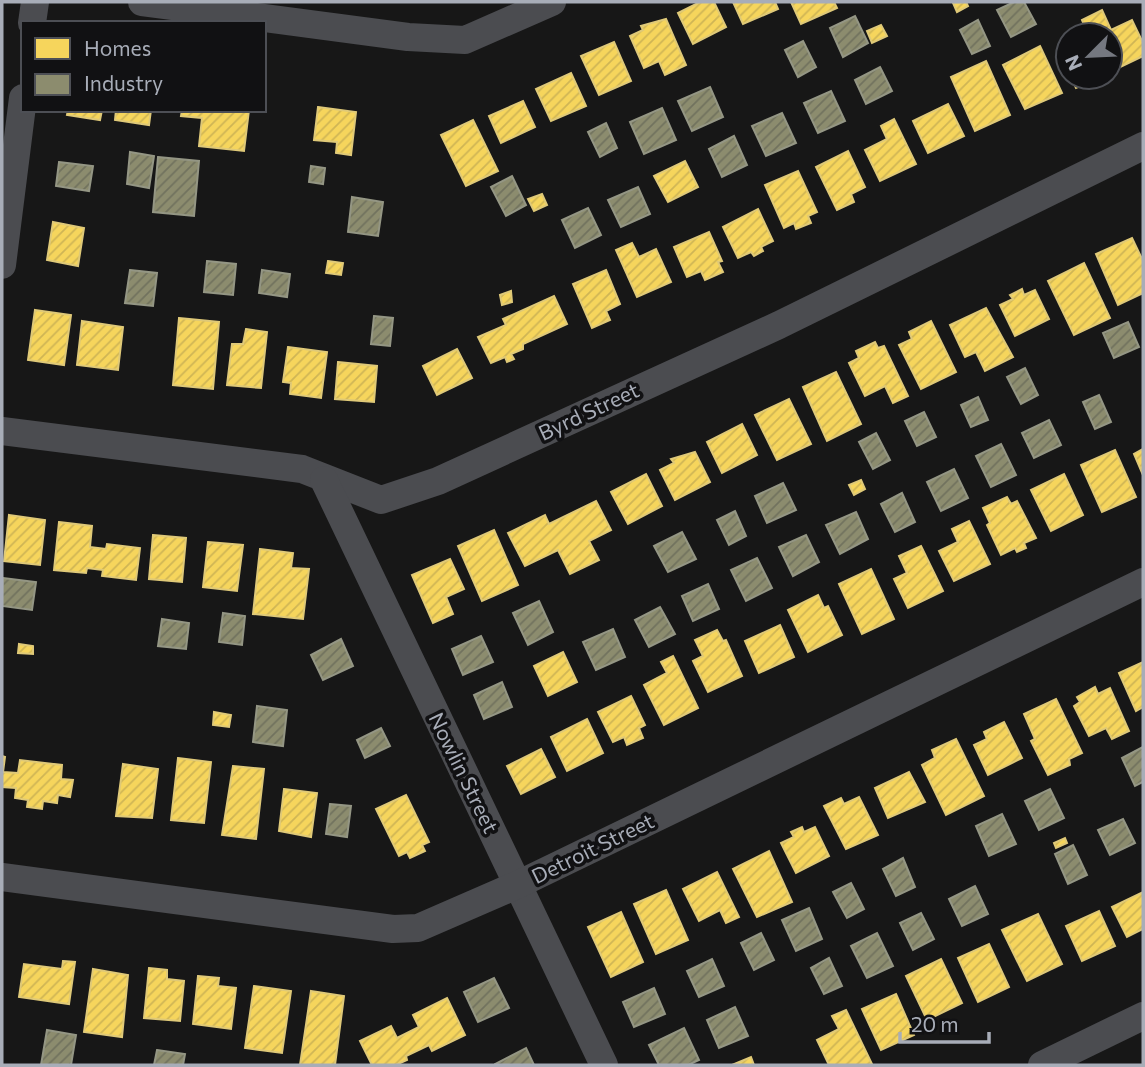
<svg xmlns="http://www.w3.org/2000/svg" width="1145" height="1067" font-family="Commissioner,sans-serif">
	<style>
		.homes { fill: url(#homes-hatch); stroke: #dfc978; stroke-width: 2 }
		.industry { fill: url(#industry-hatch); stroke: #949684; stroke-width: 2 }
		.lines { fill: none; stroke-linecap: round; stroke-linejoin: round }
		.street { stroke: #4b4c50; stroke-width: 28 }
		.labels { text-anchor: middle; stroke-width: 7; stroke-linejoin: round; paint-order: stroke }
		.street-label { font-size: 21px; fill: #a8adb8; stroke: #111113 }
	</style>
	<defs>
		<pattern id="homes-hatch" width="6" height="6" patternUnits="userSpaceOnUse" patternTransform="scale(1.75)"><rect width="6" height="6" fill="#f6d55c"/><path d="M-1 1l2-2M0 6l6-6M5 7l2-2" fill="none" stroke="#cfb555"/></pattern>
		<pattern id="industry-hatch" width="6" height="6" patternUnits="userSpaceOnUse" patternTransform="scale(1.75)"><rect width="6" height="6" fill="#8c8c6e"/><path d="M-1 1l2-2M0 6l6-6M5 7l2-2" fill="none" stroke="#71725e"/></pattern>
	</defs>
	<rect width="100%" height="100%" fill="#171717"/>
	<!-- homes -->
	<g class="homes">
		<path d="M 700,2 L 714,2 L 726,27 L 693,44 L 678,13 Z"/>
		<path d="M 733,2 L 775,2 L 778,9 L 743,24 Z"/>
		<path d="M 791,2 L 834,2 L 837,8 L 801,24 Z"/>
		<path d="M 966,2 L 968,6 L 957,12 L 953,3 Z"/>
		<path d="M 1102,10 L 1111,30 L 1132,20 L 1143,43 L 1143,56 L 1110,72 L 1110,35 L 1088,35 L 1082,20 Z"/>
		<path d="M 666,19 L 686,65 L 665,75 L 659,61 L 644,68 L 630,36 L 643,30 L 641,26 Z"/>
		<path d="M 881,25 L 887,36 L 872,43 L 867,31 Z"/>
		<path d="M 614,42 L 631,81 L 599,95 L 581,56 Z"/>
		<path d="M 1040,46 L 1062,93 L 1025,109 L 1003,65 Z"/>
		<path d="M 1068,56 L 1068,71 L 1062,58 Z"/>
		<path d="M 986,61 L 1010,115 L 975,131 L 951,77 Z"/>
		<path d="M 571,73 L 586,106 L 551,121 L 536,89 Z"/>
		<path d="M 1071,77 L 1100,77 L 1076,88 Z"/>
		<path d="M 523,101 L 535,127 L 501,143 L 489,116 Z"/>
		<path d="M 948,104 L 964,136 L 928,153 L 913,121 Z"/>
		<path d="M 318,107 L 356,112 L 351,155 L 336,153 L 337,142 L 314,140 Z"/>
		<path d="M 68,110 L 102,110 L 100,120 L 67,115 Z"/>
		<path d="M 116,110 L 151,110 L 149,125 L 115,120 Z"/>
		<path d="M 182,110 L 249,110 L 244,151 L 199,146 L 202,118 L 181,116 Z"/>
		<path d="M 894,119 L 916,164 L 880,181 L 865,150 L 887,139 L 881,126 Z"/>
		<path d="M 473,120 L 498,171 L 466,186 L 441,135 Z"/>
		<path d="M 848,151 L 865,187 L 851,194 L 854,202 L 837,210 L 816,167 Z"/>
		<path d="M 685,161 L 698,187 L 668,202 L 654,176 Z"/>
		<path d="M 798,171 L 817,212 L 808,216 L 811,223 L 796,229 L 794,223 L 784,228 L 765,185 Z"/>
		<path d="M 542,194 L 547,205 L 534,211 L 528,199 Z"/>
		<path d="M 758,209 L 773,241 L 761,247 L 763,251 L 754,256 L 751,252 L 738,258 L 723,227 Z"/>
		<path d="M 53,222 L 84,228 L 78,266 L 47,260 Z"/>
		<path d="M 709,232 L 722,261 L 718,262 L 723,272 L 705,280 L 701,271 L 687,277 L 674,247 Z"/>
		<path d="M 1132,238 L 1143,261 L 1143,293 L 1118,305 L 1096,254 Z"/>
		<path d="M 632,243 L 639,257 L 656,249 L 671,282 L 637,297 L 616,250 Z"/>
		<path d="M 328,261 L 343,263 L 341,275 L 326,273 Z"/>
		<path d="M 1084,263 L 1110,318 L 1074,335 L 1048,281 Z"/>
		<path d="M 606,270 L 620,304 L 606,311 L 610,320 L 592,328 L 573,284 Z"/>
		<path d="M 1022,289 L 1024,295 L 1035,290 L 1049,319 L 1015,336 L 1000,305 L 1013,299 L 1010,295 Z"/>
		<path d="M 511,291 L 512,302 L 502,305 L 500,295 Z"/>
		<path d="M 554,296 L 567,324 L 523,344 L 523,349 L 511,354 L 514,359 L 507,362 L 505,357 L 491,363 L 478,337 L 506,325 L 503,319 Z"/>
		<path d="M 986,308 L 1013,357 L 985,371 L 976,352 L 965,357 L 950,325 Z"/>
		<path d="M 35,310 L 71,315 L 64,365 L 28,360 Z"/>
		<path d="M 179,318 L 219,322 L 213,389 L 173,385 Z"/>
		<path d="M 82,321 L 123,327 L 118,370 L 77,365 Z"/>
		<path d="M 931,321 L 956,372 L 921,389 L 899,345 L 912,339 L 909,332 Z"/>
		<path d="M 246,329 L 267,332 L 261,388 L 227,385 L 232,344 L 243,344 Z"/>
		<path d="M 875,342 L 878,348 L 884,346 L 908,396 L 893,403 L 885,386 L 865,396 L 849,363 L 859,358 L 856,351 Z"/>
		<path d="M 288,347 L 327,352 L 321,398 L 290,394 L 291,383 L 283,382 Z"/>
		<path d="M 457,349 L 472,378 L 437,395 L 423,366 Z"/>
		<path d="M 338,362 L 377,366 L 374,402 L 335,399 Z"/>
		<path d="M 836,372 L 861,424 L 827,441 L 803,387 Z"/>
		<path d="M 789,399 L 811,444 L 777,460 L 755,415 Z"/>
		<path d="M 742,424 L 757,455 L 722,473 L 707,442 Z"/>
		<path d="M 1143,449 L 1143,475 L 1134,454 Z"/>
		<path d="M 1115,450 L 1136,497 L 1102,512 L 1081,465 Z"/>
		<path d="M 695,452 L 710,482 L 675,500 L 660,470 L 674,463 L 671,459 Z"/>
		<path d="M 646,474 L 662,506 L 628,524 L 611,492 Z"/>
		<path d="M 1064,474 L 1083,515 L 1051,531 L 1031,490 Z"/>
		<path d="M 861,480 L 865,489 L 854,495 L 849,485 Z"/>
		<path d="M 1007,497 L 1011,504 L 1017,501 L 1036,538 L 1024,543 L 1026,548 L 1017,552 L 1015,548 L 1001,555 L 987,525 L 990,523 L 983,508 Z"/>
		<path d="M 596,501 L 611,530 L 589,541 L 599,560 L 570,574 L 558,550 L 525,566 L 508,533 L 545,515 L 549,524 Z"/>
		<path d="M 9,515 L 45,520 L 40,565 L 4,561 Z"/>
		<path d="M 969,521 L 990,564 L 954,581 L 939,551 L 958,542 L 952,529 Z"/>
		<path d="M 59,522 L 92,526 L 90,547 L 106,549 L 107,544 L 140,548 L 136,580 L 102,576 L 103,570 L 87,568 L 86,573 L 54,570 Z"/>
		<path d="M 494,530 L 518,585 L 482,601 L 458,546 Z"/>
		<path d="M 153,535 L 186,538 L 182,582 L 149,579 Z"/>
		<path d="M 208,542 L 243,545 L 237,591 L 203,587 Z"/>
		<path d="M 921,546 L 943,591 L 908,608 L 894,579 L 907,573 L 899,556 Z"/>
		<path d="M 260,549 L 293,553 L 291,568 L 309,569 L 303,619 L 253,614 Z"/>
		<path d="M 450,559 L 464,589 L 446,597 L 453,614 L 433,623 L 412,575 Z"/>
		<path d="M 871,569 L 894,619 L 862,634 L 839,584 Z"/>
		<path d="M 818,595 L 824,608 L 828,606 L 842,635 L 808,652 L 788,610 Z"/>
		<path d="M 780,625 L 794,657 L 759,673 L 745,641 Z"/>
		<path d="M 717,630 L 723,641 L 726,640 L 742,676 L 708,692 L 693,661 L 703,656 L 695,640 Z"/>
		<path d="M 19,644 L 33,646 L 33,654 L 18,653 Z"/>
		<path d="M 563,652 L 577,682 L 548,696 L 534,666 Z"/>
		<path d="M 673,656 L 698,708 L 664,725 L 644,685 L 667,673 L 661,662 Z"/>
		<path d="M 1143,662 L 1143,707 L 1136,711 L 1119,673 Z"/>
		<path d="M 1095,687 L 1098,694 L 1110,688 L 1129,731 L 1112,739 L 1106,728 L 1089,736 L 1074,706 L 1080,702 L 1077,697 Z"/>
		<path d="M 631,696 L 645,725 L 639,728 L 643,738 L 627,745 L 624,737 L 613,742 L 598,712 Z"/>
		<path d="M 1056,699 L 1082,753 L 1069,759 L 1070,765 L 1048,775 L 1031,741 L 1035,739 L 1024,714 Z"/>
		<path d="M 214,712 L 231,715 L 229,727 L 213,725 Z"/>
		<path d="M 587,719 L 603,753 L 567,771 L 551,737 Z"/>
		<path d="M 1004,722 L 1022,758 L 988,775 L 974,745 L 987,739 L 984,732 Z"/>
		<path d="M 956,739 L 984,796 L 946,815 L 922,765 L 935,758 L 932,750 Z"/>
		<path d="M 541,749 L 555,777 L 521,794 L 507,766 Z"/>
		<path d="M 2,756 L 5,757 L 3,772 L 18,773 L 20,760 L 62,765 L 61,779 L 73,780 L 70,797 L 58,795 L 57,803 L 43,801 L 42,809 L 27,807 L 28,800 L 15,798 L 16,788 L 2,787 Z"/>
		<path d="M 178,758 L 211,762 L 204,823 L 171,820 Z"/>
		<path d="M 123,764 L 158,769 L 152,818 L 116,816 Z"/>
		<path d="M 233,766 L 264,769 L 256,839 L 222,835 Z"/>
		<path d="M 909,772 L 925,802 L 888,818 L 875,788 Z"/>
		<path d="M 284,789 L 317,793 L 311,837 L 279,831 Z"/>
		<path d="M 406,795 L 429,842 L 422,845 L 425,851 L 410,858 L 407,852 L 399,856 L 376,809 Z"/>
		<path d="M 859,797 L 878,835 L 846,849 L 824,806 L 841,798 L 844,804 Z"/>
		<path d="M 802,827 L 804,832 L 815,827 L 829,856 L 796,873 L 781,843 L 794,837 L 791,832 Z"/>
		<path d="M 1065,838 L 1067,843 L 1056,848 L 1054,843 Z"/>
		<path d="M 769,851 L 792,902 L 757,917 L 733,869 Z"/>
		<path d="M 717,872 L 739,917 L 726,923 L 720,910 L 699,921 L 683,889 Z"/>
		<path d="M 666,890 L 688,940 L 656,954 L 634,904 Z"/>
		<path d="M 1143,892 L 1143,929 L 1127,937 L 1112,907 Z"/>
		<path d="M 1099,911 L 1115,946 L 1082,961 L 1066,926 Z"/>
		<path d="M 621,912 L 643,962 L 611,977 L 588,927 Z"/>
		<path d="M 1038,914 L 1062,964 L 1027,981 L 1002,930 Z"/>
		<path d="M 989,944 L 1009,987 L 978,1002 L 958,958 Z"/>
		<path d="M 941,959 L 962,1003 L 927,1020 L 906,976 Z"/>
		<path d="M 63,961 L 75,962 L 69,1004 L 19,997 L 24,964 L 62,969 Z"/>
		<path d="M 149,968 L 167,970 L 167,979 L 184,981 L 180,1021 L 144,1018 Z"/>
		<path d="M 93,969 L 128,975 L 122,1037 L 84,1032 Z"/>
		<path d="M 198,976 L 219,978 L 218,986 L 236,988 L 231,1029 L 193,1024 Z"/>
		<path d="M 254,986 L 291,991 L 282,1053 L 245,1048 Z"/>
		<path d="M 311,991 L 344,996 L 335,1065 L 300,1065 Z"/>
		<path d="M 896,994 L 914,1035 L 881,1050 L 862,1009 Z"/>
		<path d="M 447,998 L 465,1035 L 432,1051 L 429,1045 L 406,1056 L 407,1060 L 396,1065 L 372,1065 L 360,1041 L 391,1026 L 397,1038 L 419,1027 L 413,1015 Z"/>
		<path d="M 846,1010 L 872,1064 L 870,1065 L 829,1065 L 817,1040 L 839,1029 L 832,1016 Z"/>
		<path d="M 751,1057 L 754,1065 L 732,1065 Z"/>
	</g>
	<!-- industry -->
	<g class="industry">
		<path d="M 1014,2 L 1024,2 L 1036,24 L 1011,37 L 997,10 Z"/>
		<path d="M 855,16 L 868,43 L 843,57 L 830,28 Z"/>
		<path d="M 978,20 L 990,46 L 972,54 L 960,30 Z"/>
		<path d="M 803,41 L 816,67 L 798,77 L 785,50 Z"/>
		<path d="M 880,67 L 892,91 L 866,104 L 855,80 Z"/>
		<path d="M 710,87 L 723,117 L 692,131 L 678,101 Z"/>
		<path d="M 831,91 L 845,121 L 818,133 L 804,103 Z"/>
		<path d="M 662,108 L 676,140 L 644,154 L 630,122 Z"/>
		<path d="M 782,113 L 796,143 L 766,156 L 752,126 Z"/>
		<path d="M 606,123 L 617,148 L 600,157 L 588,132 Z"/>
		<path d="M 734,136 L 747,165 L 722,177 L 709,149 Z"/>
		<path d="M 130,152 L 154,156 L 149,188 L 127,184 Z"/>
		<path d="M 158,157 L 199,161 L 194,216 L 153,212 Z"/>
		<path d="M 59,162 L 93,166 L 89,191 L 56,186 Z"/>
		<path d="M 311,166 L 325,168 L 323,184 L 309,182 Z"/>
		<path d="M 512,176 L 526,205 L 506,216 L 491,187 Z"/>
		<path d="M 638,187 L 650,214 L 621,227 L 608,200 Z"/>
		<path d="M 352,197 L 383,202 L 378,236 L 348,232 Z"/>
		<path d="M 588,208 L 601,235 L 575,248 L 562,220 Z"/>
		<path d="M 207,261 L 236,264 L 233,295 L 204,292 Z"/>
		<path d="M 130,270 L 157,273 L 153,306 L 125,303 Z"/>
		<path d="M 262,270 L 290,274 L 287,297 L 259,293 Z"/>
		<path d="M 374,316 L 393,318 L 390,346 L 371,344 Z"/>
		<path d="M 1128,322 L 1139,347 L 1114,358 L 1103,333 Z"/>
		<path d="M 1025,368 L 1038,395 L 1021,404 L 1007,377 Z"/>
		<path d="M 1099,395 L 1111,422 L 1095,429 L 1083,402 Z"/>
		<path d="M 978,397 L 988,420 L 971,427 L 961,405 Z"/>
		<path d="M 924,412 L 936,437 L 917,446 L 905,421 Z"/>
		<path d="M 1049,420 L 1061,445 L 1034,458 L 1022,433 Z"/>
		<path d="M 876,433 L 890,460 L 873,469 L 859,442 Z"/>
		<path d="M 1001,444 L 1016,475 L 991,487 L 976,456 Z"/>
		<path d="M 954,469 L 968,498 L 941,511 L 927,482 Z"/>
		<path d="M 783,483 L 796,510 L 767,523 L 755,496 Z"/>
		<path d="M 902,493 L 915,522 L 895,532 L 881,504 Z"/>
		<path d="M 735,511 L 746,536 L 729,545 L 717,520 Z"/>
		<path d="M 856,512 L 868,539 L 840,554 L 826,525 Z"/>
		<path d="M 682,532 L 696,559 L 668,572 L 654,546 Z"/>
		<path d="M 806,535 L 819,562 L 793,576 L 779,547 Z"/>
		<path d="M 757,558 L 772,588 L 746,601 L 731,570 Z"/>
		<path d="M 3,578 L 36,582 L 32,610 L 2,606 Z"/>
		<path d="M 708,584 L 719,609 L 693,621 L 682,596 Z"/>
		<path d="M 539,601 L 553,632 L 528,645 L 513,613 Z"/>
		<path d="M 660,607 L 675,634 L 649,647 L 635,620 Z"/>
		<path d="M 223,613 L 245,616 L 242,645 L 219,642 Z"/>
		<path d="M 162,619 L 189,623 L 186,649 L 158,646 Z"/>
		<path d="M 613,629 L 625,657 L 596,670 L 583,642 Z"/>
		<path d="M 481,636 L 493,662 L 463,675 L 452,649 Z"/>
		<path d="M 341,639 L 353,666 L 323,680 L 311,655 Z"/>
		<path d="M 502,682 L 512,707 L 484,719 L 474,695 Z"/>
		<path d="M 257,706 L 287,710 L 283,746 L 253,742 Z"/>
		<path d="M 381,728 L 390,746 L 365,758 L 357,740 Z"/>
		<path d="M 1143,747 L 1143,782 L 1135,786 L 1122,758 Z"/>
		<path d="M 1050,789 L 1064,818 L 1039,830 L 1025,801 Z"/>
		<path d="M 330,804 L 351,806 L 347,837 L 326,834 Z"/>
		<path d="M 1002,814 L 1016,844 L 989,856 L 976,826 Z"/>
		<path d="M 1123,819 L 1135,843 L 1110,855 L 1098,830 Z"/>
		<path d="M 1073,845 L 1087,875 L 1068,884 L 1055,854 Z"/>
		<path d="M 903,858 L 915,887 L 896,896 L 883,869 Z"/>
		<path d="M 851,883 L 864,909 L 847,918 L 833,892 Z"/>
		<path d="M 975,886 L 988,914 L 962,926 L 949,899 Z"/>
		<path d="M 809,908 L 822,939 L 796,951 L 782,920 Z"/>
		<path d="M 921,913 L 934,939 L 913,950 L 900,923 Z"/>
		<path d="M 761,933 L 774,960 L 754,970 L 741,943 Z"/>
		<path d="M 877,933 L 893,966 L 867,978 L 851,946 Z"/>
		<path d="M 829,958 L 842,986 L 824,994 L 811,968 Z"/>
		<path d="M 712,959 L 724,986 L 699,997 L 687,971 Z"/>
		<path d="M 494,978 L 509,1008 L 478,1022 L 464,992 Z"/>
		<path d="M 654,988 L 665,1014 L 634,1027 L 623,1002 Z"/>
		<path d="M 735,1007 L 748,1036 L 719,1048 L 707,1020 Z"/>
		<path d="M 684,1028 L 699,1060 L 688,1065 L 659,1065 L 649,1045 Z"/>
		<path d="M 47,1030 L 76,1035 L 71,1065 L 41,1065 Z"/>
		<path d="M 526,1048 L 534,1065 L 495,1065 L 495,1064 Z"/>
		<path d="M 157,1050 L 185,1054 L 183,1065 L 154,1065 Z"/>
	</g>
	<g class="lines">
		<!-- street -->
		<g class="street">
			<path d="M 142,2 L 408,37 L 465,40 L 552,2"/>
			<path d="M 32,23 L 35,2"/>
			<path d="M 2,265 L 23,98"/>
			<path d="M 2,431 L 302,469 L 381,500 L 438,481 L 779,325 L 1143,146"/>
			<path d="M 324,480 L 604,1065"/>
			<path d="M 2,877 L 393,929 L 418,928 L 517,885 L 1143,582"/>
			<path d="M 1042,1065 L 1143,1016"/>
		</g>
	</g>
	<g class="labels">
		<!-- street labels -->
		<g class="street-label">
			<text transform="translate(589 412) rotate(-25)" y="7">Byrd Street</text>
			<text transform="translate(463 773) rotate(64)" y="7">Nowlin Street</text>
			<text transform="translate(593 849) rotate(-26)" y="7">Detroit Street</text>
		</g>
	</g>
	<!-- border -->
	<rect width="1145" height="1067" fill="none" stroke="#a8adb8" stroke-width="7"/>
	<!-- legend -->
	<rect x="21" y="21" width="245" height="91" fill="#111113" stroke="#4d4f55" stroke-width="2"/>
	<rect x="35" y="38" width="35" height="21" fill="#f6d55c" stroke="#4d4f55" stroke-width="2"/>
	<text x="84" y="56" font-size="21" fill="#a8adb8">Homes</text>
	<rect x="35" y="74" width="35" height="21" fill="#8c8c6e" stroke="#4d4f55" stroke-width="2"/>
	<text x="84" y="91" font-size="21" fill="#a8adb8">Industry</text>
	<!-- north arrow -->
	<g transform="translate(1089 56) rotate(246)"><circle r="33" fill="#111113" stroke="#4d4f55" stroke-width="2"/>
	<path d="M0-5L12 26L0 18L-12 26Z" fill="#757880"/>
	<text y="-10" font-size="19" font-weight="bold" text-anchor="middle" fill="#a8adb8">N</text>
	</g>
	<!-- scale -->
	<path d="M900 1032v10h89v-10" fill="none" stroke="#a8adb8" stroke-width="3.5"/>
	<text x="911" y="1032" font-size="21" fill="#a8adb8" stroke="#111113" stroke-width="5" paint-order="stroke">20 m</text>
</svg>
